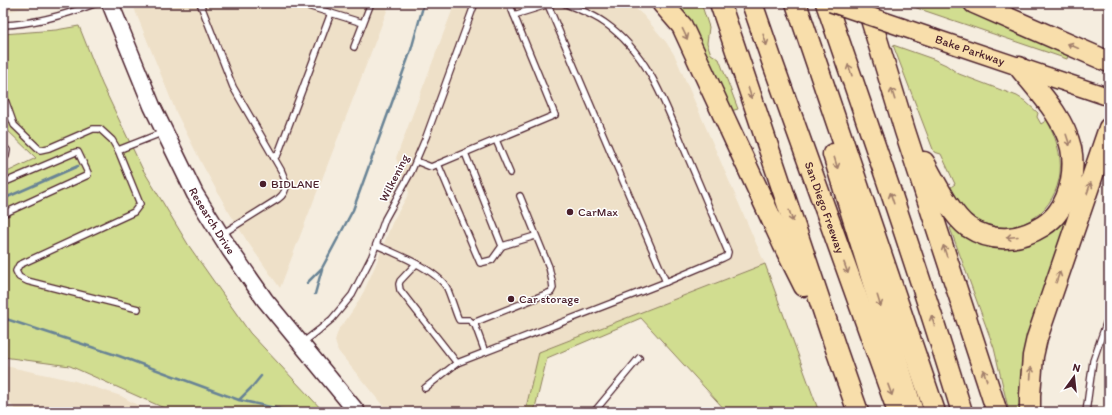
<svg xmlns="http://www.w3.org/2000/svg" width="1112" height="415" font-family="Itim,sans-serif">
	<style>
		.built { fill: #eee0c8 }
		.green { fill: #d1dd90; stroke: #8e7e5e }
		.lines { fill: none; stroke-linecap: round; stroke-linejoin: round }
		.stream { stroke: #688395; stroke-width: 2.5 }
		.lane-casing { stroke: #4a1f2b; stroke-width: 8 }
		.secondary-casing { stroke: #4a1f2b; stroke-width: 19 }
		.primary-casing { stroke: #4a1f2b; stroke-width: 20 }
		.highway-casing { stroke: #4a1f2b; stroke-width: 23 }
		.lane { stroke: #fff; stroke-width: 5.5 }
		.secondary { stroke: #fff; stroke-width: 16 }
		.primary { stroke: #f8deab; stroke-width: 17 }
		.highway { stroke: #f8deab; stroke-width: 20 }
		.primary-bridge-casing { stroke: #4a1f2b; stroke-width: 20; stroke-linecap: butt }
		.primary-bridge { stroke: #f8deab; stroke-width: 17 }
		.oneway { stroke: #a17e6b }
		.poi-dot { fill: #4a1f2b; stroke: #fff; stroke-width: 1.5 }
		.labels { text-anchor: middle; stroke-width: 3; stroke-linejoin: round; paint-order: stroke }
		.street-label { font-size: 12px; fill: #4a1f2b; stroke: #fff }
		.poi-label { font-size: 12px; fill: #4a1f2b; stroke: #fff; text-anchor: start }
	</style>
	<rect width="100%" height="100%" fill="#f5eddf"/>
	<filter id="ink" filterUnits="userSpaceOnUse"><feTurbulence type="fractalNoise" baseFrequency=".025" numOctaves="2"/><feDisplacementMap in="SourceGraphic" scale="8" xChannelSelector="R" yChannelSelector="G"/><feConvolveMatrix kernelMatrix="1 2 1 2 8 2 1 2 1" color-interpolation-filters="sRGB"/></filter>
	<g filter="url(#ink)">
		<!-- built -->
		<g class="built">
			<path d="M 3,3 L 52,3 L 10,11 L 3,11 Z"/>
			<path d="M 133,3 L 390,3 L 280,288 L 247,241 L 227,209 L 202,164 L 176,112 L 136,13 Z"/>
			<path d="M 455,3 L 629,3 L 643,15 L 666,42 L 675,56 L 765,264 L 540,352 L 525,412 L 480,412 L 469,409 L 428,407 L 418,412 L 388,412 L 338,351 L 335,341 L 336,337 L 339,328 L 344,323 L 355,307 L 364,291 L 376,264 L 392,223 L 409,193 L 396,158 Z"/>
			<path d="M 5,366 L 75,381 L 121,396 L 150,412 L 18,412 L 3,396 L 3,367 Z"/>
		</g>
		<!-- green -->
		<g class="green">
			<path d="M 672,3 L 701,3 L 709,27 L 707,43 L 711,54 L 719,59 L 738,109 L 731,111 Z"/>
			<path d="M 902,3 L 959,3 L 1069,51 L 1067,59 Z"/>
			<path d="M 79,26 L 102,84 L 142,168 L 189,246 L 250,333 L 324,412 L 173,412 L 70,366 L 3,357 L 3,174 L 36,158 L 3,126 L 3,34 L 56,30 Z"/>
			<path d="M 893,45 L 933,59 L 946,65 L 959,74 L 1017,96 L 1025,101 L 1038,113 L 1037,117 L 1041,124 L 1047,120 C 1055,136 1062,154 1060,173 C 1056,209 1023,237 986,224 C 980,222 974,219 970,215 C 961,208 956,197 951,187 L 955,184 L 941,154 L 934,152 Z"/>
			<path d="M 1063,213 L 1071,216 L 1022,412 L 1009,412 L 994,348 L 950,228 L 954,226 L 975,240 Z"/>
			<path d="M 765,264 L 819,412 L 727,412 L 641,318 L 547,358 L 534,412 L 525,412 L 539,352 Z"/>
		</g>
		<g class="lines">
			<!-- stream -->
			<g class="stream">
				<path d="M 3,199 L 78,166"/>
				<path d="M 307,283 L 322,268 L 353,210 L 411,50 L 424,3"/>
				<path d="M 315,294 L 322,269"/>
				<path d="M 3,318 L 119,356 L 239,400 L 293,412"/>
				<path d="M 239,400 L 252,387 L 261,376"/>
			</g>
			<defs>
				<g id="lane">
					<path d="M 200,3 L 233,87 L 281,170 C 286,181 290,190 278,199 L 222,234"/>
					<path d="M 298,3 L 363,23"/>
					<path d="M 548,5 L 666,282 L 723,258 L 727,256 L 728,252 C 714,219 700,186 686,153 C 666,106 649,54 605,23 C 593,14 577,9 564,3"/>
					<path d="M 514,15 L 553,3"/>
					<path d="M 3,25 C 34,24 68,14 97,3"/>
					<path d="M 354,47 L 371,3"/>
					<path d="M 3,94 L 14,125 L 40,150 L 49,148 L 93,129 L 100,129 L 112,140 L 118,150 L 164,132"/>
					<path d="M 496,140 L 510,173"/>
					<path d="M 3,146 L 7,150 L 6,156 L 3,158"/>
					<path d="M 118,150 L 140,204 L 134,212 L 19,265 L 16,271 L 19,277 L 27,281 L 138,309"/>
					<path d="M 274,158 L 278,154 L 331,13"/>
					<path d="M 416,161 L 431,167 L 555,115 L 509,3"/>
					<path d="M 438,164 L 480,263 L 492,260 L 502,246 L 465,153"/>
					<path d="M 3,183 L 76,152 L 78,152 L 88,173 L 88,175 L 3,214"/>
					<path d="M 376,245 C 395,253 437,270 447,288 C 451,297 454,308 458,318 L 459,320 L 469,320 L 475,325 L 485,352"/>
					<path d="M 502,246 L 535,236"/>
					<path d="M 416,264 L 400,281 L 399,284 L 400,290 L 457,363"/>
					<path d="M 473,323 L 551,292 L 553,288 L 552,281 L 549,267 L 520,196"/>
					<path d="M 301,344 L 319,330 L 332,319 L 352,295 L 372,256 L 385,219 L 411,172 L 426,137 L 475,3"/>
					<path d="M 425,388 L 457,363 L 666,282"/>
					<path d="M 594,412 L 639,358"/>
					<path d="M 1086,412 L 1093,361 L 1109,315"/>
				</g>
				<g id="secondary">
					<path id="s1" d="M 110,3 L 152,106 L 195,194 L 230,250 L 265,300 L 357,412"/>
				</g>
				<g id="primary">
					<path id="s2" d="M 934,38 L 1109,97"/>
				</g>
				<g id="highway">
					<path d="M 662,3 L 682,26 L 783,244 L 804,286"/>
					<path d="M 720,3 L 837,352 L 858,412"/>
					<path id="s3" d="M 752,3 L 772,61 L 898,412"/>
					<path d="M 796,3 L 935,412"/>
					<path d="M 826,3 C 873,139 920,275 962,412"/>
					<path d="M 866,3 L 905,131 L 997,412"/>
					<path d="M 974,3 L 1109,62"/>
					<path d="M 833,154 L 913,412"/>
					<path d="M 924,162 C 935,181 951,215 968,227 C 992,243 1019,241 1043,226 C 1049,222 1054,218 1058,212 C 1071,195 1075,168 1071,148 C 1064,117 1038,91 1019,67"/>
					<path d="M 1030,412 L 1030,395 L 1033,356 L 1037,338 L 1109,128"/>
				</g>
			</defs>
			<!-- lane casing -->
			<use href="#lane" class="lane-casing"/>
			<!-- secondary casing -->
			<use href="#secondary" class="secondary-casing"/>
			<!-- primary casing -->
			<use href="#primary" class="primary-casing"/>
			<!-- highway casing -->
			<use href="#highway" class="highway-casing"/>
			<!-- lane -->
			<use href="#lane" class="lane"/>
			<!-- secondary -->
			<use href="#secondary" class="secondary"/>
			<!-- primary -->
			<use href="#primary" class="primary"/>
			<!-- highway -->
			<use href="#highway" class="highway"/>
			<defs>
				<path id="primary-bridge" d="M 831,3 L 934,38"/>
			</defs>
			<!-- primary-bridge casing -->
			<use href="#primary-bridge" class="primary-bridge-casing"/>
			<!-- primary-bridge -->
			<use href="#primary-bridge" class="primary-bridge"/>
		</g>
		<!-- one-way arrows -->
		<defs><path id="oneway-shaft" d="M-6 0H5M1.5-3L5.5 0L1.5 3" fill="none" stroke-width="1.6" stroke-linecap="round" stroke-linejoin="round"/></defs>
		<g class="oneway">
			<use href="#oneway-shaft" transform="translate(685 34) rotate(64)"/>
			<use href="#oneway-shaft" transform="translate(765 40) rotate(72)"/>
			<use href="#oneway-shaft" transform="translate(1073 46) rotate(-156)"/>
			<use href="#oneway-shaft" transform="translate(850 70) rotate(-109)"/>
			<use href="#oneway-shaft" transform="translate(750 93) rotate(72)"/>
			<use href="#oneway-shaft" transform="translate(893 94) rotate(-107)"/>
			<use href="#oneway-shaft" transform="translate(1068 140) rotate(72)"/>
			<use href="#oneway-shaft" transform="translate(836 163) rotate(73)"/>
			<use href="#oneway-shaft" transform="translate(1089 188) rotate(-71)"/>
			<use href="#oneway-shaft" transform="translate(892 198) rotate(-108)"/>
			<use href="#oneway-shaft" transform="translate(791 216) rotate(72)"/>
			<use href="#oneway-shaft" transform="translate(1012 237) rotate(175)"/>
			<use href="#oneway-shaft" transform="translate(945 251) rotate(-108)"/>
			<use href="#oneway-shaft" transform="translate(846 268) rotate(70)"/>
			<use href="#oneway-shaft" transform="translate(1058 277) rotate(-71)"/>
			<use href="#oneway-shaft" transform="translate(879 301) rotate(73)"/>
			<use href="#oneway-shaft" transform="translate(933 321) rotate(-108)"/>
			<use href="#oneway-shaft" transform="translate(1031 373) rotate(-86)"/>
			<use href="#oneway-shaft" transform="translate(985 375) rotate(-108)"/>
			<use href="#oneway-shaft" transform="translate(890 390) rotate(70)"/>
		</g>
	</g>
	<!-- markers -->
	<g class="poi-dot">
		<circle cx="263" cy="184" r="4"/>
		<circle cx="570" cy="212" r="4"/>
		<circle cx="511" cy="299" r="4"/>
	</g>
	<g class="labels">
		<!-- street labels -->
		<g class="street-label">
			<text dy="4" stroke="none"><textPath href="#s2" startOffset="38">Bake Parkway</textPath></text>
			<text transform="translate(394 178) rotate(-63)" y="4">Wilkening</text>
			<text dy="4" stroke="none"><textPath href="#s3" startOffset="217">San Diego Freeway</textPath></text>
			<text dy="4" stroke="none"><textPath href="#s1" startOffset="241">Research Drive</textPath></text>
		</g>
		<!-- poi labels -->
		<g class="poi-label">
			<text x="271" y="188">BIDLANE</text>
			<text x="578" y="216">CarMax</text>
			<text x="519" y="303">Car storage</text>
		</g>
	</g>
	<!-- margin -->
	<rect width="1112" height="415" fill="none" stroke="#fff" stroke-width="16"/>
	<rect x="8" y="8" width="1096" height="399" fill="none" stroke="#4a1f2b" stroke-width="1.5" filter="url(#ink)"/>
	<!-- north arrow -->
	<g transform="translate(1074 377) rotate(15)" stroke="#ffffff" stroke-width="3" paint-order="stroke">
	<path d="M0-3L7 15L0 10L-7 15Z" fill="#4a1f2b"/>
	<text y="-6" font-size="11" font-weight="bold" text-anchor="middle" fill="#4a1f2b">N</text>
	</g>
</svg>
